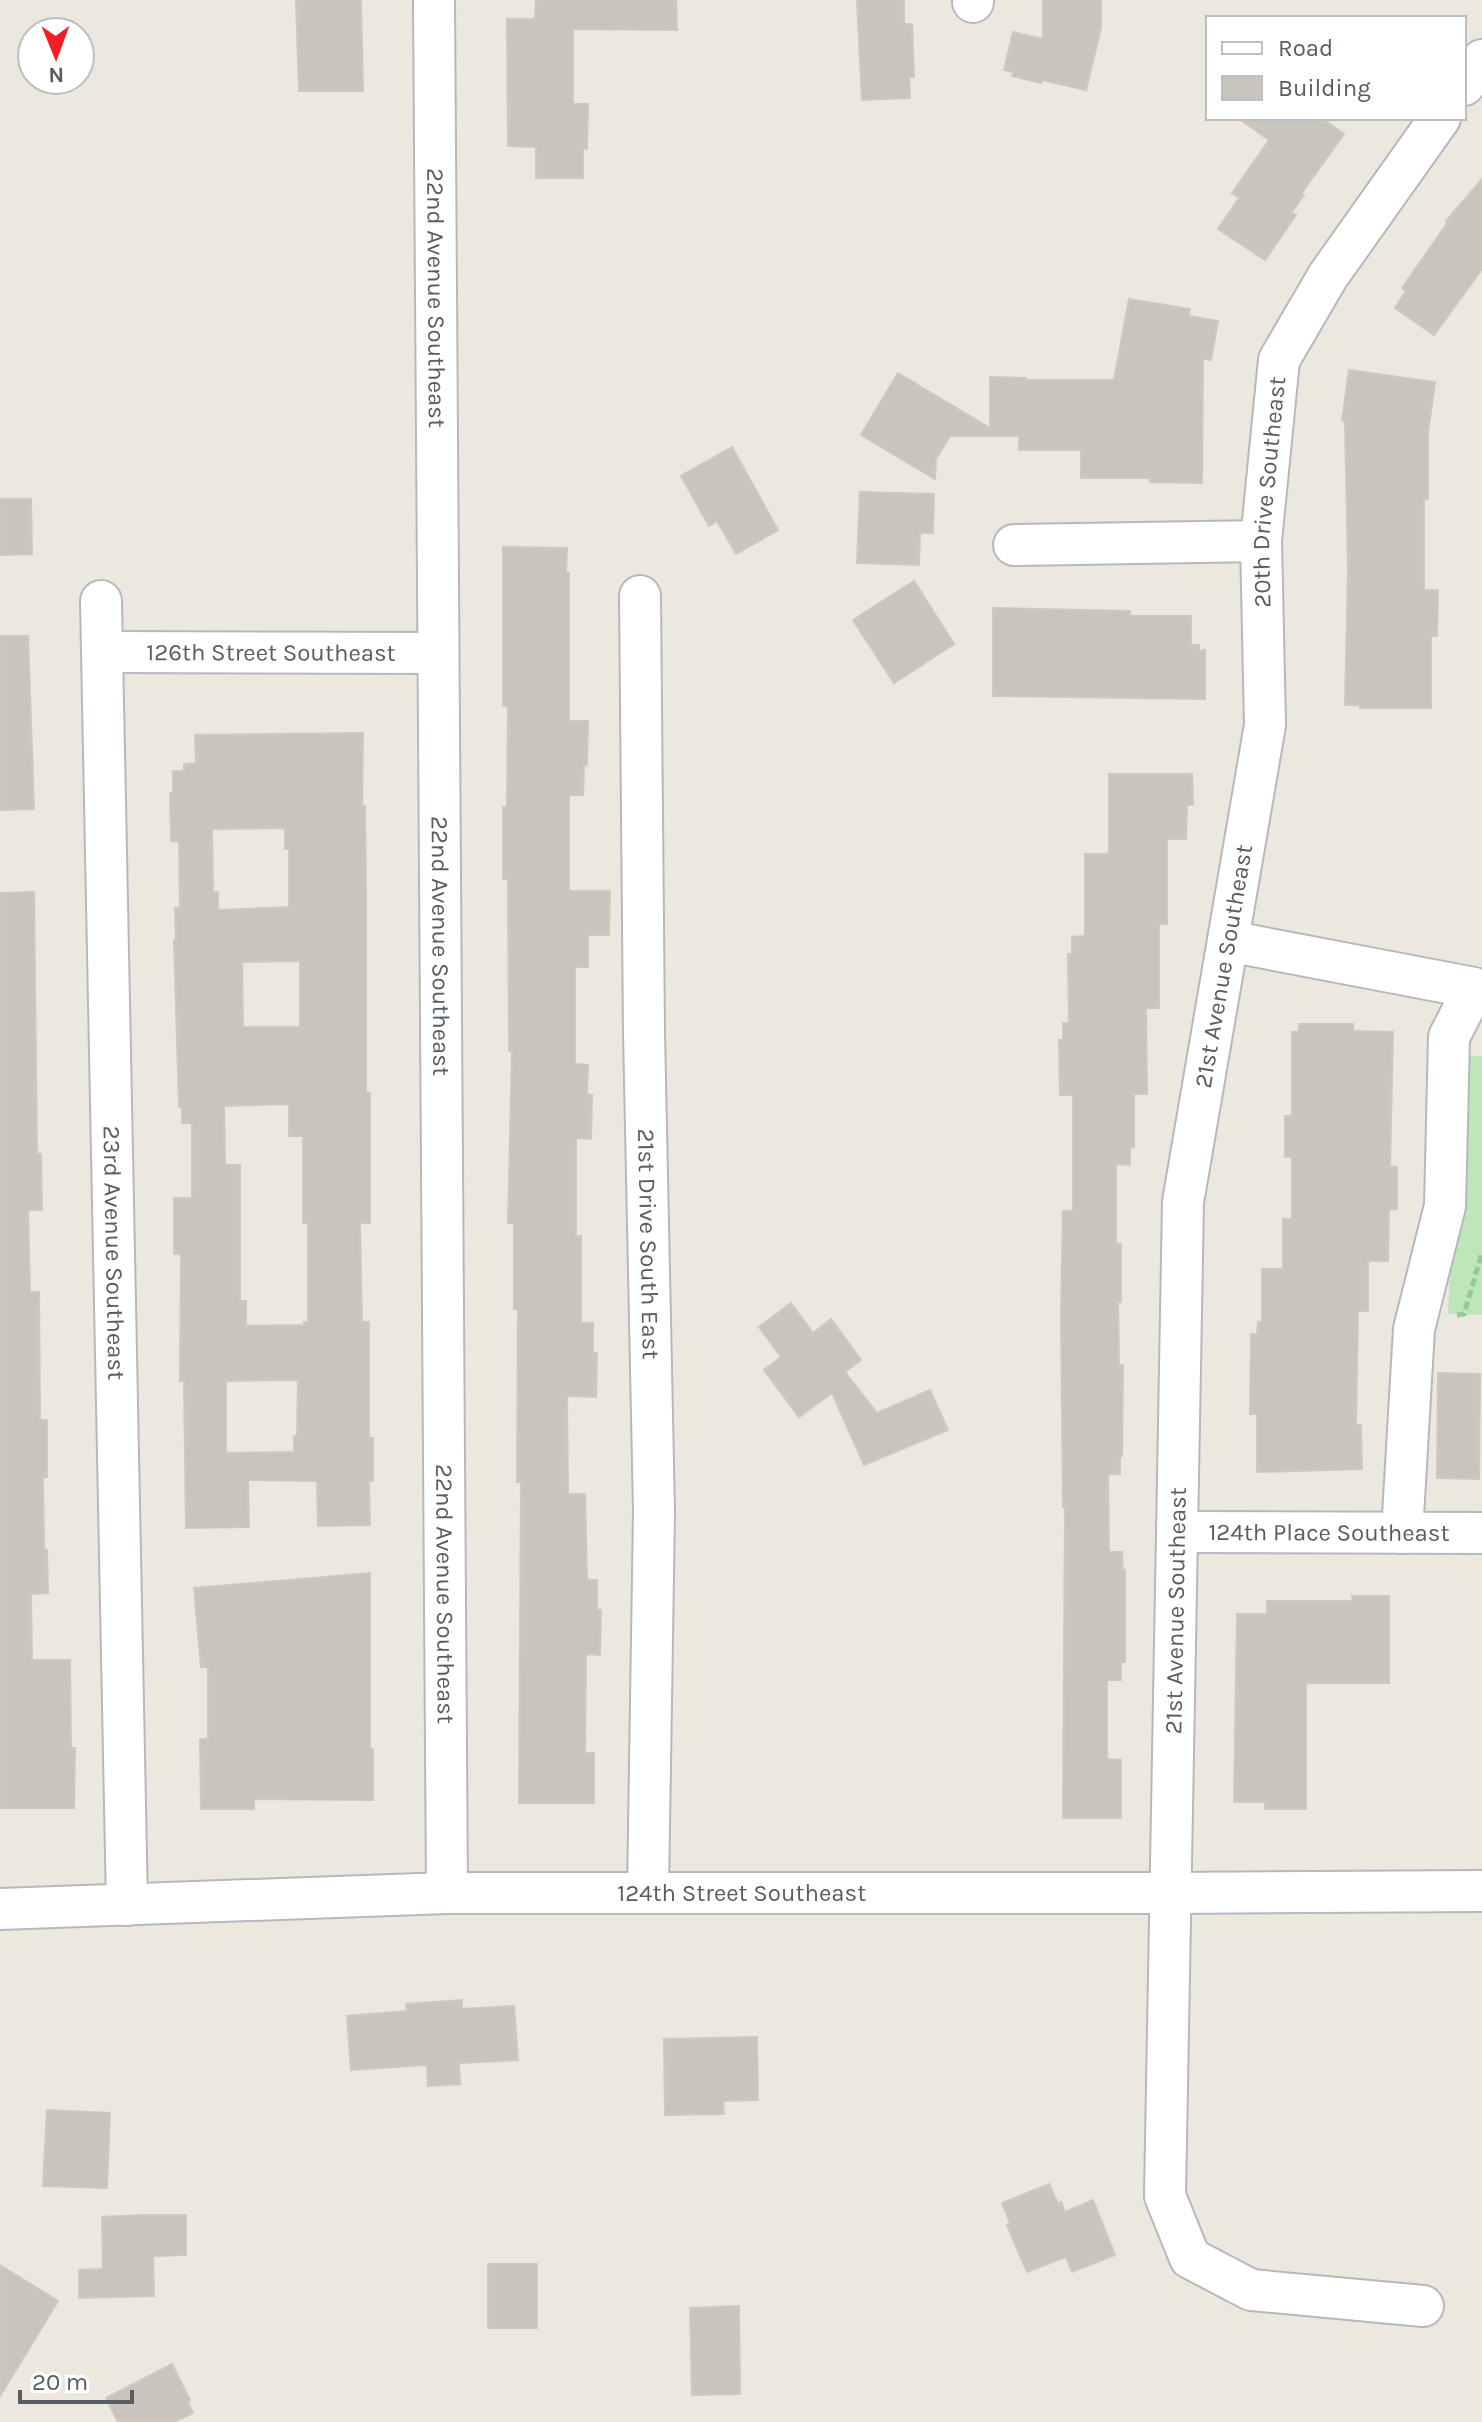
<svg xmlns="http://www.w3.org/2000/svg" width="1482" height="2422" font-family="Karla,sans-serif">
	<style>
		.green { fill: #bee6b8 }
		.building { fill: #c9c5be; stroke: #d1c8bd; stroke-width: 2; fill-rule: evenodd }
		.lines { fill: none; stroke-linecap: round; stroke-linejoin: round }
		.street-casing { stroke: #b5b8bd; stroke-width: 44 }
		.path { stroke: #93ca9c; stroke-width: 5; stroke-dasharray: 8 4; stroke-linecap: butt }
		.street { stroke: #fff; stroke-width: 40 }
		.labels { text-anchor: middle; stroke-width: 8; stroke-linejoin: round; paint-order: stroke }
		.street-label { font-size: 24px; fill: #585d61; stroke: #fff }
	</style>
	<rect width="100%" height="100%" fill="#ece8de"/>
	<!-- green -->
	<path class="green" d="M 1459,1055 L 1482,1056 L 1482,1315 L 1448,1314 Z"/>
	<!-- building -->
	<g class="building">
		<path d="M 296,0 L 361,0 L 363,91 L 299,91 Z"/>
		<path d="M 536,0 L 676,0 L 677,30 L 573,29 L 573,104 L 588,104 L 587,149 L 583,148 L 583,178 L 536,178 L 536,147 L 508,146 L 507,19 L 535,19 Z"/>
		<path d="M 857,0 L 904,0 L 904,24 L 912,24 L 914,77 L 909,77 L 910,98 L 862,100 Z"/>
		<path d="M 1043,0 L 1101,0 L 1101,28 L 1086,90 L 1042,80 L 1041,83 L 1012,76 L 1014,72 L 1004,70 L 1013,32 L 1043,39 Z"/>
		<path d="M 1238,118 L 1321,118 L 1344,134 L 1301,194 L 1304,195 L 1292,212 L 1296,215 L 1265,260 L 1218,229 L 1239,198 L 1232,193 L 1269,140 Z"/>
		<path d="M 1482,179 L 1482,269 L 1434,335 L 1395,308 L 1406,291 L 1402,288 L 1448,222 L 1446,221 Z"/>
		<path d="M 1129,299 L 1190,309 L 1189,316 L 1218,321 L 1211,360 L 1203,359 L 1202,483 L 1150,482 L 1150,478 L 1081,478 L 1081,450 L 1019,450 L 1019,436 L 950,436 L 936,459 L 935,479 L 861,435 L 898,373 L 990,428 L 990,377 L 1026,378 L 1026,380 L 1114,380 Z"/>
		<path d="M 1349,370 L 1435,382 L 1428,433 L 1428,499 L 1424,499 L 1424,590 L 1438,590 L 1437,636 L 1431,636 L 1431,708 L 1360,708 L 1360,705 L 1345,705 L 1348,570 L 1345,421 L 1342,421 Z"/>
		<path d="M 732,447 L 778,530 L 736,554 L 717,521 L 709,526 L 681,476 Z"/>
		<path d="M 860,492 L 934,494 L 933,533 L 920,533 L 919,565 L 857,563 Z"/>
		<path d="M 0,499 L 31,499 L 32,554 L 0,555 Z"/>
		<path d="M 503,547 L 567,548 L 566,573 L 569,573 L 569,721 L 588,721 L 587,765 L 584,765 L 583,795 L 569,795 L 569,891 L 610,891 L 609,935 L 588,935 L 588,967 L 575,967 L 575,1064 L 588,1065 L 587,1094 L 592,1095 L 591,1139 L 576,1138 L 576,1236 L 581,1236 L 581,1323 L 593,1323 L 593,1353 L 597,1353 L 596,1397 L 567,1396 L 568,1494 L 585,1494 L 587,1580 L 597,1580 L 597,1610 L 601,1610 L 600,1655 L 586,1654 L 585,1753 L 594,1753 L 594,1803 L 519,1803 L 521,1482 L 517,1482 L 518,1309 L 514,1309 L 514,1223 L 508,1223 L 512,1051 L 509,1051 L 508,879 L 503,879 L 503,807 L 507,807 L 508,706 L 503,706 Z"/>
		<path d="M 914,581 L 954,644 L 894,683 L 853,620 Z"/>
		<path d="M 993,608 L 1130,611 L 1130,616 L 1191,616 L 1191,645 L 1199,645 L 1199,651 L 1205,650 L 1205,699 L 993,696 Z"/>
		<path d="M 0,636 L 28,636 L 34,809 L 0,810 Z"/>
		<path d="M 363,733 L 362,806 L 365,806 L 366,893 L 366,1093 L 370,1093 L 370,1223 L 360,1223 L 362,1322 L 369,1322 L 369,1438 L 373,1438 L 373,1481 L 369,1481 L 370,1525 L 318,1526 L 317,1481 L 248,1480 L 249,1527 L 186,1528 L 184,1381 L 180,1381 L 181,1254 L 174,1254 L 174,1198 L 192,1198 L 192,1123 L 182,1123 L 182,1107 L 179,1107 L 174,940 L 176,940 L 175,908 L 180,908 L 179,841 L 171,841 L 170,793 L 173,793 L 173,771 L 184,771 L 184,764 L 196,763 L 195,735 ZM 285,828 L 285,849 L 289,849 L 289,907 L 218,910 L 218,892 L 213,892 L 212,829 ZM 300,961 L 300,1027 L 243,1027 L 242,962 ZM 289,1104 L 289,1136 L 303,1136 L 303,1223 L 308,1223 L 308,1322 L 304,1322 L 304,1325 L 246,1326 L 246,1301 L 240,1301 L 240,1165 L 225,1165 L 224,1106 ZM 298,1380 L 297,1436 L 294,1436 L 294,1452 L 226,1453 L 226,1381 Z"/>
		<path d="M 1109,774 L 1192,774 L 1193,805 L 1187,805 L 1186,839 L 1167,839 L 1167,924 L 1159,924 L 1159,1008 L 1146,1008 L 1147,1094 L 1134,1094 L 1134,1147 L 1130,1147 L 1130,1165 L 1116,1164 L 1116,1244 L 1121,1244 L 1121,1302 L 1118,1302 L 1119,1366 L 1123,1365 L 1122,1456 L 1120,1456 L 1120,1474 L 1108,1474 L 1109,1552 L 1122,1552 L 1123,1570 L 1125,1570 L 1125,1662 L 1121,1662 L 1121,1680 L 1107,1680 L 1107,1759 L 1121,1760 L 1121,1818 L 1063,1818 L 1065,1507 L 1063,1507 L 1061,1314 L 1063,1211 L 1073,1211 L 1073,1095 L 1060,1095 L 1059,1040 L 1063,1040 L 1063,1023 L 1069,1023 L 1068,954 L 1072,954 L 1072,937 L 1085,936 L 1085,854 L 1109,854 Z"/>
		<path d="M 34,892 L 37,1154 L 41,1154 L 42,1210 L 28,1210 L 30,1292 L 39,1292 L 40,1420 L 47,1420 L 47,1477 L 43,1477 L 44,1550 L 47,1550 L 48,1593 L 31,1594 L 32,1660 L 70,1660 L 71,1748 L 75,1748 L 74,1808 L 0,1808 L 0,893 Z"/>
		<path d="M 1299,1024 L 1353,1024 L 1353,1031 L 1393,1032 L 1390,1167 L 1397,1167 L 1397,1209 L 1389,1209 L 1388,1261 L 1368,1261 L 1368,1311 L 1358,1311 L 1356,1425 L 1361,1425 L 1362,1469 L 1257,1472 L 1257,1414 L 1250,1414 L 1251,1334 L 1257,1334 L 1258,1322 L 1262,1322 L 1262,1269 L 1283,1269 L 1283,1219 L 1292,1219 L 1292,1157 L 1285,1157 L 1285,1116 L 1292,1116 L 1292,1032 L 1299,1032 Z"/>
		<path d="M 791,1303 L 813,1333 L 831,1319 L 861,1360 L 845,1372 L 877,1413 L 930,1390 L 948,1430 L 864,1465 L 832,1393 L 799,1417 L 764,1370 L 781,1357 L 759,1327 Z"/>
		<path d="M 1438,1373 L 1480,1374 L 1479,1479 L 1437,1478 Z"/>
		<path d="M 370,1573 L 370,1749 L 373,1749 L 373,1800 L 254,1799 L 254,1809 L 201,1809 L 200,1739 L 208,1739 L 208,1667 L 201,1667 L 194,1588 Z"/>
		<path d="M 1352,1596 L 1389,1596 L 1389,1683 L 1306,1683 L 1306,1809 L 1265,1809 L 1265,1802 L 1234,1802 L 1237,1614 L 1267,1614 L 1267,1601 L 1353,1601 Z"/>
		<path d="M 462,2000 L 462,2009 L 514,2006 L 518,2060 L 459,2063 L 460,2084 L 428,2086 L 427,2065 L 351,2070 L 347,2016 L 407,2011 L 406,2004 Z"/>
		<path d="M 757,2037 L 758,2100 L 723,2101 L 724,2114 L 665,2115 L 664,2039 Z"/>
		<path d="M 47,2110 L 110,2113 L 107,2188 L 43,2186 Z"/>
		<path d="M 1049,2184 L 1058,2204 L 1061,2202 L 1065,2212 L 1093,2200 L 1115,2255 L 1072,2272 L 1066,2257 L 1027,2272 L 1007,2225 L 1010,2223 L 1002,2203 Z"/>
		<path d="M 145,2215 L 186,2215 L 186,2255 L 153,2256 L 154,2296 L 79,2298 L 79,2270 L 103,2269 L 102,2217 Z"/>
		<rect x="488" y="2264" width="49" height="64"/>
		<path d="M 0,2265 L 58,2301 L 0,2396 Z"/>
		<path d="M 739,2306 L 740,2394 L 692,2395 L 690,2308 Z"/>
		<path d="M 172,2364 L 190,2400 L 187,2401 L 193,2413 L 174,2422 L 118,2422 L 106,2398 Z"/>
	</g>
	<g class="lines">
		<defs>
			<g id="street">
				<path id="s1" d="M 434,0 L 447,1893"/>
				<path d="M 973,2 L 973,0"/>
				<path d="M 1464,85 L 1482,60"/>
				<path d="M 1014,545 L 1261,541"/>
				<path id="s2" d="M 640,596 L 644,1032 L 654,1511 L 648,1892"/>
				<path id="s3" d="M 101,601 L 127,1905"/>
				<path id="s4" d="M 103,652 L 438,653"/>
				<path d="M 1228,941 L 1474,988 L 1449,1037 L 1445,1206 L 1414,1329 L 1402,1533"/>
				<path id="s5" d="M 1177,1532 L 1482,1533"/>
				<path id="s6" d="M 0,1909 L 447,1893 L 1170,1893 L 1482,1891"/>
				<path id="s7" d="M 1423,2306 L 1251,2290 L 1190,2258 L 1165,2196 L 1183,1202 L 1265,725 L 1261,541 L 1279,360 L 1328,276 L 1440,118"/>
			</g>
		</defs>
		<!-- street casing -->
		<use href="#street" class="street-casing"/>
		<!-- path -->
		<path class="path" d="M 1457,1315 L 1464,1314 L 1482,1253"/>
		<!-- street -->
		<use href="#street" class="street"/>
	</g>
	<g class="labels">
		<!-- street labels -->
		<g class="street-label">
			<text dy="8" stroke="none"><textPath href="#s1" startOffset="298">22nd Avenue Southeast</textPath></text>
			<text dy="8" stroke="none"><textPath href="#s7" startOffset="2020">20th Drive Southeast</textPath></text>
			<text dy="8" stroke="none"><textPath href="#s4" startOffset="168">126th Street Southeast</textPath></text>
			<text dy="8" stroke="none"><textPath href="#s1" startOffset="946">22nd Avenue Southeast</textPath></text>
			<text dy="8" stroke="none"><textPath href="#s7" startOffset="1542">21st Avenue Southeast</textPath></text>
			<text dy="8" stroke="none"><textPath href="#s2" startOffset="648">21st Drive South East</textPath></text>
			<text dy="8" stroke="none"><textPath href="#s3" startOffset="652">23rd Avenue Southeast</textPath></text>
			<text dy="8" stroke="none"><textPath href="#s5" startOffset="152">124th Place Southeast</textPath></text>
			<text dy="8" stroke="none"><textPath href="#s1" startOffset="1594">22nd Avenue Southeast</textPath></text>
			<text dy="8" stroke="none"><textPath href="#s7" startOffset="894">21st Avenue Southeast</textPath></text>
			<text dy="8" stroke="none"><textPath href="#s6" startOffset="742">124th Street Southeast</textPath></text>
		</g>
	</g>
	<!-- legend -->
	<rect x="1206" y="16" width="260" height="104" fill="#ffffff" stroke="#bcbec0" stroke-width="2"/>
	<rect x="1222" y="42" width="40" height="12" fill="#ffffff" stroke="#bcbec0" stroke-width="2"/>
	<text x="1278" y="56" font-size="24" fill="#585d61">Road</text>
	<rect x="1222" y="76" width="40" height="24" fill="#c9c5be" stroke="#bcbec0" stroke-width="2"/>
	<text x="1278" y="96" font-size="24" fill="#585d61">Building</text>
	<!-- north arrow -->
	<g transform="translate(56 56) rotate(179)"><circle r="38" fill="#ffffff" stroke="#bcbec0" stroke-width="2"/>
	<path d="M0-6L14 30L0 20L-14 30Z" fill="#f41d25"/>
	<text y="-12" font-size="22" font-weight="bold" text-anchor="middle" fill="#585d61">N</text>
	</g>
	<!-- scale -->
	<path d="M20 2390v12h112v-12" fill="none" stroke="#585d61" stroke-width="4"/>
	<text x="32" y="2390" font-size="24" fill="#585d61" stroke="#ffffff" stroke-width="6" paint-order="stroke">20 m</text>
</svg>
